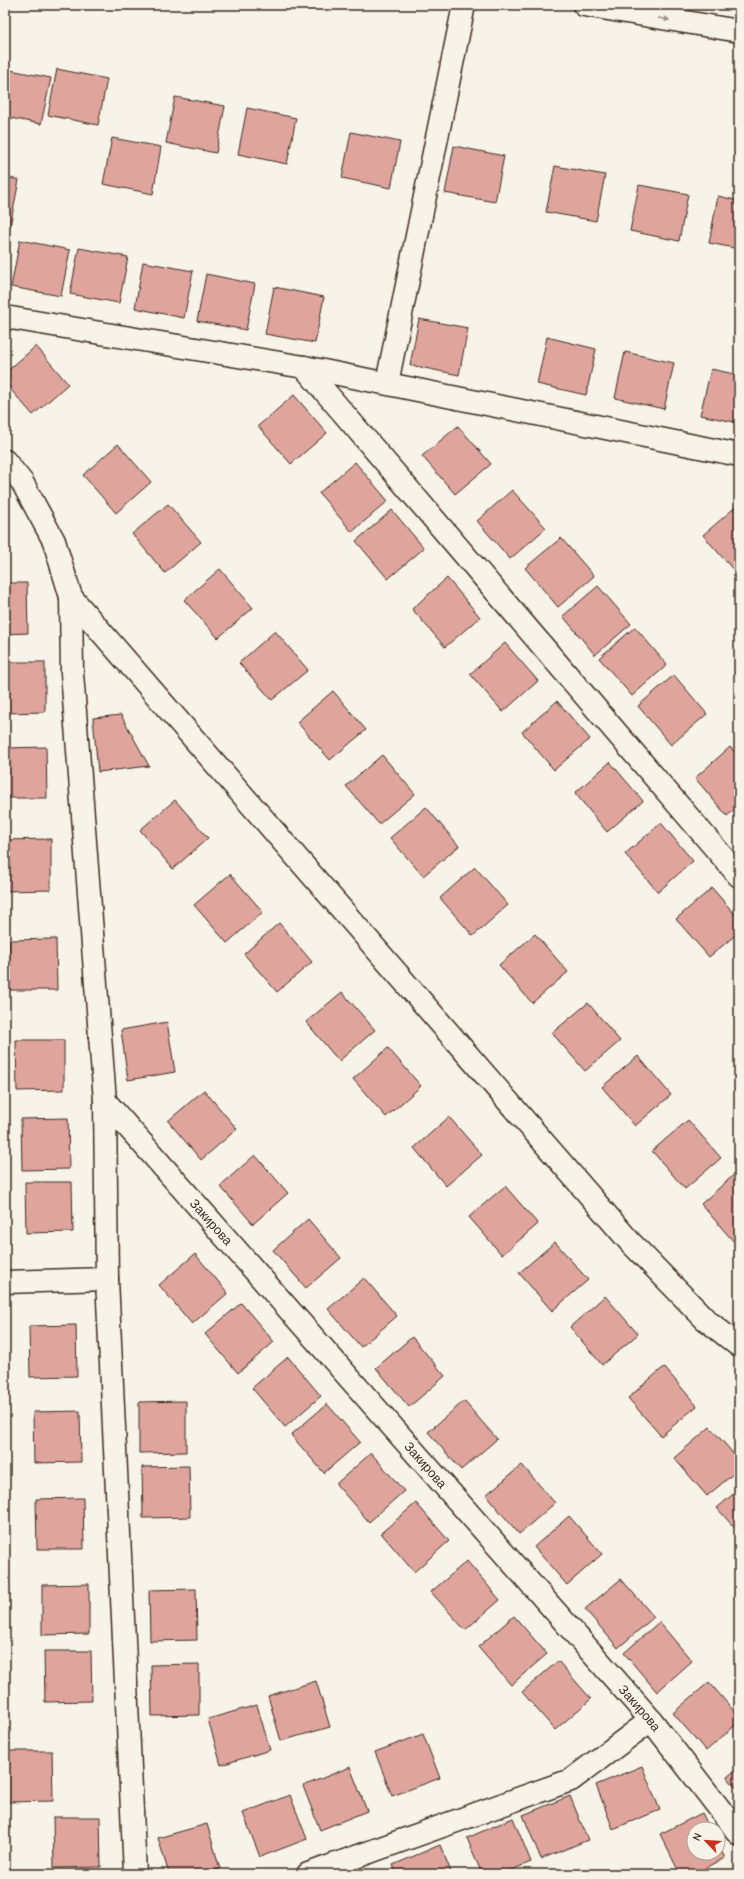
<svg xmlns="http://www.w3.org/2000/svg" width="744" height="1879" font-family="'Comic Neue',sans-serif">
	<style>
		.building { fill: #dfa59d; stroke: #3b2a1e }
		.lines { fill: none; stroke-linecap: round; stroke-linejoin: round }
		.minor-casing { stroke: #3b2a1e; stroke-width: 25 }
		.trunk-casing { stroke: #3b2a1e; stroke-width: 25 }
		.minor { stroke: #f7f3e8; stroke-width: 22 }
		.trunk { stroke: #f7f3e8; stroke-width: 22 }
		.oneway { fill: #998e83 }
		.labels { text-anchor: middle; stroke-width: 4; stroke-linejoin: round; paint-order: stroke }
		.street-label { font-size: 13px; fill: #3b2a1e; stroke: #f7f3e8 }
	</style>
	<rect width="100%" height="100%" fill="#f7f3e8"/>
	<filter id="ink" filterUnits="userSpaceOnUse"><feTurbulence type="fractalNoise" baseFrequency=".025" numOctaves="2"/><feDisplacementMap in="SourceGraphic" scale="8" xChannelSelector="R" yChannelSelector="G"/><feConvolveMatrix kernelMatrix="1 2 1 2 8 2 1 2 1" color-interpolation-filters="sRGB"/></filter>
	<g filter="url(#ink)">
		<!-- building -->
		<g class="building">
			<path d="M 5,69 L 51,78 L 41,124 L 5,117 Z"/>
			<path d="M 57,69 L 107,79 L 98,125 L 48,115 Z"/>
			<path d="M 175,97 L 225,106 L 216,153 L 166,143 Z"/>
			<path d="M 247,108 L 296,118 L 287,164 L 238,154 Z"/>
			<path d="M 351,132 L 400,142 L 391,188 L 342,178 Z"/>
			<path d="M 112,138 L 161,147 L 153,194 L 103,184 Z"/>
			<path d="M 454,146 L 504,156 L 495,202 L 445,193 Z"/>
			<path d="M 555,166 L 605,175 L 596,221 L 546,212 Z"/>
			<path d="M 5,177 L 19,180 L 10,226 L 5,225 Z"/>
			<path d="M 639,185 L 688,194 L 679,241 L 630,231 Z"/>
			<path d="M 718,196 L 739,201 L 739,249 L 709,243 Z"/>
			<path d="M 20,240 L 70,250 L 61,296 L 11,287 Z"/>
			<path d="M 79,248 L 128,257 L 119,303 L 70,294 Z"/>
			<path d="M 143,262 L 193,271 L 184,318 L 135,308 Z"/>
			<path d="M 206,274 L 255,284 L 246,330 L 197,321 Z"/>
			<path d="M 274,287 L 324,297 L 315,343 L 265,334 Z"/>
			<path d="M 419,319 L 468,328 L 459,375 L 410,365 Z"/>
			<path d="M 547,337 L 596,349 L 586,395 L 537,384 Z"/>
			<path d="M 36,346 L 68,384 L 33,415 L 5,383 L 5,373 Z"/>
			<path d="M 625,352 L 674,363 L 664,409 L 615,398 Z"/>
			<path d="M 711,369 L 739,375 L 739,423 L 700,415 Z"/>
			<path d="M 294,395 L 327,433 L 291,464 L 258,426 Z"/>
			<path d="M 458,426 L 491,464 L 455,494 L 422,456 Z"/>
			<path d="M 118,444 L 151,482 L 116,513 L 83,475 Z"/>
			<path d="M 355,462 L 388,501 L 352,532 L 319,493 Z"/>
			<path d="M 512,490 L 546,528 L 510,559 L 477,521 Z"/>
			<path d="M 168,504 L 201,542 L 165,573 L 132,534 Z"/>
			<path d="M 739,504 L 739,570 L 736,573 L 703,535 Z"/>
			<path d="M 392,510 L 424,548 L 388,579 L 356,541 Z"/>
			<path d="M 561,538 L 594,576 L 558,607 L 525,568 Z"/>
			<path d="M 220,569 L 253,608 L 218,638 L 184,600 Z"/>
			<path d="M 447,578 L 480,617 L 445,647 L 412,609 Z"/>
			<path d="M 5,583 L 27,583 L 28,633 L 5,634 Z"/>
			<path d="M 598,586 L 631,624 L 595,655 L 563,616 Z"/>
			<path d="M 635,627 L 667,665 L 632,696 L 599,658 Z"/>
			<path d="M 275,631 L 308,670 L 272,700 L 239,663 Z"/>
			<path d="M 505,643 L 538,681 L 503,712 L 470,674 Z"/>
			<path d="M 5,662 L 45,662 L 45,712 L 5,713 Z"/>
			<path d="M 674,675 L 707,714 L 671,745 L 638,706 Z"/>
			<path d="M 333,691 L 366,730 L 330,760 L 297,722 Z"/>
			<path d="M 557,701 L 590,739 L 554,770 L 522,732 Z"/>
			<path d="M 121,715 L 149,766 L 98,772 L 93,718 Z"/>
			<path d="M 46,747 L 47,798 L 5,798 L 5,748 Z"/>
			<path d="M 730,747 L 739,757 L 739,806 L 727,816 L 695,778 Z"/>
			<path d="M 382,755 L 415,794 L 379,824 L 346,786 Z"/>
			<path d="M 610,762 L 643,801 L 607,832 L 575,793 Z"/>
			<path d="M 175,800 L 208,838 L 173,869 L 140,830 Z"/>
			<path d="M 426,807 L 459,846 L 423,876 L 390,838 Z"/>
			<path d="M 661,823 L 693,861 L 658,892 L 625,854 Z"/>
			<path d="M 51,839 L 51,890 L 5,891 L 5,840 Z"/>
			<path d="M 475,867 L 508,905 L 473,936 L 440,898 Z"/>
			<path d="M 230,874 L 263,912 L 227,943 L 194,905 Z"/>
			<path d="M 712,888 L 739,919 L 739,932 L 709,957 L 676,919 Z"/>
			<path d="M 279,923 L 312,962 L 277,992 L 244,954 Z"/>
			<path d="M 535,934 L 568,972 L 532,1003 L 499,965 Z"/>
			<path d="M 56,939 L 57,990 L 10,990 L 9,940 Z"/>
			<path d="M 342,992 L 375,1030 L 339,1061 L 306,1022 Z"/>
			<path d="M 588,1003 L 620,1041 L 585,1071 L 552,1033 Z"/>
			<path d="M 167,1022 L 175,1072 L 128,1080 L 121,1030 Z"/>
			<path d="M 16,1040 L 64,1040 L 64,1090 L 17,1091 Z"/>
			<path d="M 388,1048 L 421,1086 L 386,1117 L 353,1079 Z"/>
			<path d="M 638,1056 L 671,1095 L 635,1126 L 602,1087 Z"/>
			<path d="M 204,1090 L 237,1129 L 201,1160 L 168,1121 Z"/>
			<path d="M 449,1117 L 482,1155 L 446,1186 L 414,1148 Z"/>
			<path d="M 68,1118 L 69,1169 L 22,1170 L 21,1119 Z"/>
			<path d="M 688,1120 L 721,1158 L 685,1189 L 652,1151 Z"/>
			<path d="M 255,1155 L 288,1193 L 253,1224 L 220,1186 Z"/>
			<path d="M 736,1173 L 739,1176 L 739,1238 L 734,1242 L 701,1204 Z"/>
			<path d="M 25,1182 L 72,1182 L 73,1232 L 26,1233 Z"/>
			<path d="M 505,1186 L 538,1224 L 502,1255 L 469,1217 Z"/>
			<path d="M 308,1219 L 341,1258 L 306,1288 L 273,1250 Z"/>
			<path d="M 555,1242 L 588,1280 L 552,1311 L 519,1273 Z"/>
			<path d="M 195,1254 L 228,1293 L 192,1324 L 159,1285 Z"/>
			<path d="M 364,1278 L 397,1316 L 361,1347 L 328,1309 Z"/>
			<path d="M 605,1296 L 638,1334 L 602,1365 L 570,1327 Z"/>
			<path d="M 241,1303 L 274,1342 L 238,1373 L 205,1334 Z"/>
			<path d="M 76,1325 L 77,1376 L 30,1377 L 29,1326 Z"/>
			<path d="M 412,1337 L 445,1376 L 409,1407 L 376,1368 Z"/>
			<path d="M 288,1357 L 321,1396 L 285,1427 L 252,1388 Z"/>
			<path d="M 664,1367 L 697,1406 L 661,1436 L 628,1398 Z"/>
			<path d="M 186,1401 L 186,1452 L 139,1453 L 139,1402 Z"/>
			<path d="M 464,1401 L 497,1439 L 461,1470 L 428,1432 Z"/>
			<path d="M 327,1404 L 360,1442 L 324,1473 L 291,1435 Z"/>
			<path d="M 80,1411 L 81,1462 L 34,1463 L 33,1412 Z"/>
			<path d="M 710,1427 L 739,1460 L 739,1469 L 707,1496 L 674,1458 Z"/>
			<path d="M 371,1453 L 404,1491 L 369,1522 L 336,1484 Z"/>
			<path d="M 522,1465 L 555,1503 L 519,1534 L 486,1495 Z"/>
			<path d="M 189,1466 L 190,1517 L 143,1518 L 142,1467 Z"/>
			<path d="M 739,1489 L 739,1533 L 717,1508 Z"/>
			<path d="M 83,1498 L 84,1549 L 37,1549 L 36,1499 Z"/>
			<path d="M 416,1503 L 449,1541 L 414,1572 L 381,1533 Z"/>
			<path d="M 569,1516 L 602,1554 L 567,1585 L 534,1547 Z"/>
			<path d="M 467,1561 L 500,1600 L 465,1630 L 431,1592 Z"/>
			<path d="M 621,1579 L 654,1617 L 618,1648 L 585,1609 Z"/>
			<path d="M 89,1584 L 89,1634 L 42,1635 L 42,1585 Z"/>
			<path d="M 196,1589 L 197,1640 L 150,1641 L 149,1590 Z"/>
			<path d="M 514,1616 L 547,1654 L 511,1685 L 478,1647 Z"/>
			<path d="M 659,1622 L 692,1661 L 657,1692 L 624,1653 Z"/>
			<path d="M 44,1651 L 91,1651 L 92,1701 L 45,1702 Z"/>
			<path d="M 558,1661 L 591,1699 L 555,1730 L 522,1692 Z"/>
			<path d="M 199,1664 L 199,1715 L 152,1716 L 151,1665 Z"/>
			<path d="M 316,1681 L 330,1727 L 281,1741 L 268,1696 Z"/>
			<path d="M 709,1682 L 739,1717 L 739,1722 L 706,1751 L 673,1713 Z"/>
			<path d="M 257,1705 L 270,1750 L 221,1765 L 208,1719 Z"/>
			<path d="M 423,1734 L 440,1778 L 392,1796 L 375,1752 Z"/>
			<path d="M 5,1751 L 52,1751 L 53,1801 L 6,1802 Z"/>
			<path d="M 642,1766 L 660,1810 L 613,1829 L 596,1785 Z"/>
			<path d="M 350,1767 L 367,1811 L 320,1830 L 303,1786 Z"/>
			<path d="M 739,1767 L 739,1791 L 727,1777 Z"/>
			<path d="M 290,1795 L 307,1839 L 260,1857 L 243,1813 Z"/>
			<path d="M 570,1796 L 588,1840 L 541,1859 L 523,1815 Z"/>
			<path d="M 702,1813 L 710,1829 L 694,1829 L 694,1853 L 718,1853 L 718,1845 L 725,1858 L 694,1874 L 680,1874 L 660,1834 Z"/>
			<path d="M 53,1817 L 100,1817 L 101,1867 L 54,1868 Z"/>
			<path d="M 513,1818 L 531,1862 L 502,1874 L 482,1874 L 467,1838 Z"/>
			<path d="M 207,1824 L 220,1869 L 203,1874 L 169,1874 L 158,1838 Z"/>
			<path d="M 440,1845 L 452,1874 L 397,1874 L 393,1865 Z"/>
		</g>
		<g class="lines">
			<defs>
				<g id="minor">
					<path d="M 5,317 L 304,367 L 739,455"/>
					<path d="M 304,367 L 739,876"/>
					<path d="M 387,383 L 464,5"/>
					<path d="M 5,461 L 22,482 L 54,541 L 71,597 L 630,1242 L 705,1319 L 739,1346"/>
					<path d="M 71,597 L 72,673 L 105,1101 L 107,1279 L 135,1874"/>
					<path id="s1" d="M 105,1101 L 651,1720 L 739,1834"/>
					<path d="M 5,1282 L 107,1279"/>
					<path d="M 308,1874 L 571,1780 L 651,1720"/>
				</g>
				<path id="trunk" d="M 584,5 L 739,31"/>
			</defs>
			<!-- minor casing -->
			<use href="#minor" class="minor-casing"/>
			<!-- trunk casing -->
			<use href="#trunk" class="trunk-casing"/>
			<!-- minor -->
			<use href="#minor" class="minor"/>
			<!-- trunk -->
			<use href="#trunk" class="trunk"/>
		</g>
		<!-- one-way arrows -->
		<defs><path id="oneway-solid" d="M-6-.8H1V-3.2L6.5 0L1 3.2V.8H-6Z"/></defs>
		<use class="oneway" href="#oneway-solid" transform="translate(664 19) rotate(10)"/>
	</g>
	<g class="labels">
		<!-- street labels -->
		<g class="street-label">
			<text dy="5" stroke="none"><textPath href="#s1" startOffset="161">Закирова</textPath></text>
			<text dy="5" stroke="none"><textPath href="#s1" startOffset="485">Закирова</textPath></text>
			<text dy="5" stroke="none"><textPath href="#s1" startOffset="809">Закирова</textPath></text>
		</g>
	</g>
	<!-- margin -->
	<rect width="744" height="1879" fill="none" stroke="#f7f3e8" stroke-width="20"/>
	<rect x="10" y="10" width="724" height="1859" fill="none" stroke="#3b2a1e" stroke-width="1.5" filter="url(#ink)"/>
	<!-- north arrow -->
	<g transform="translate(706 1841) rotate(295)"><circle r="19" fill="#f7f3e8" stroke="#aca397"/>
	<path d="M0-3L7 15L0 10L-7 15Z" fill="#c8321e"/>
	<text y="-6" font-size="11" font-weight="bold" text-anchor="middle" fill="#3b2a1e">N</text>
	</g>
</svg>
